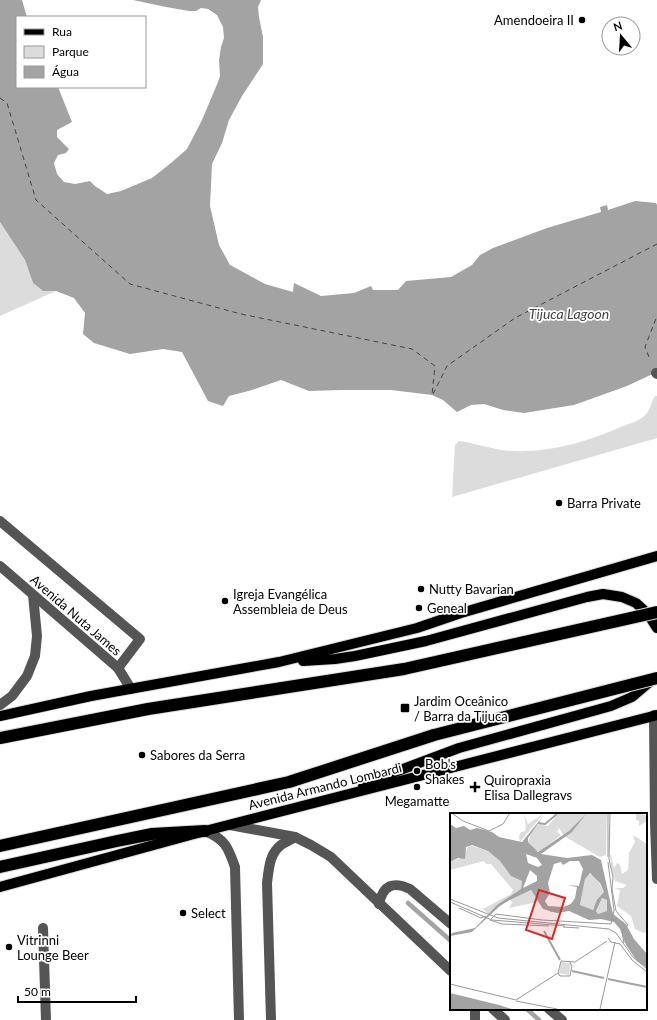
<svg xmlns="http://www.w3.org/2000/svg" width="657" height="1020" font-family="Lato,sans-serif">
	<style>
		.green { fill: #dcdcdc }
		.water { fill: #a3a3a3 }
		.lines { fill: none; stroke-linecap: round; stroke-linejoin: round }
		.stream { stroke: #a3a3a3; stroke-width: 4.5 }
		.ferry { stroke: #444; stroke-width: 1; stroke-dasharray: 5 4; stroke-linecap: butt }
		.major-casing { stroke: #dbdbdb; stroke-width: 12 }
		.highway-casing { stroke: #dbdbdb; stroke-width: 14 }
		.minor { stroke: #555; stroke-width: 10 }
		.major { stroke: #000; stroke-width: 10 }
		.highway { stroke: #000; stroke-width: 12 }
		.highway-bridge-casing { stroke: #dbdbdb; stroke-width: 14; stroke-linecap: butt }
		.highway-bridge { stroke: #000; stroke-width: 12 }
		.poi-dot { fill: #000; stroke: #fff; stroke-width: 1.5 }
		.labels { text-anchor: middle; stroke-width: 3.5; stroke-linejoin: round; paint-order: stroke }
		.poi-label { font-size: 13px; fill: #000; stroke: #fff; text-anchor: start }
		.street-label { font-size: 13px; fill: #000; stroke: #fff }
		.water-label { font-size: 14px; font-style: italic; fill: #444; stroke: #fff }
		.inset-river { fill: none; stroke: #a3a3a3; stroke-width: 2 }
		.inset-road { fill: none; stroke: #999; stroke-width: 1 }
		.view { fill: #d62828; fill-opacity: 0.15; stroke: #d62828; stroke-width: 2 }
		.inset-edge { fill: none; stroke: #000; stroke-width: 2 }
	</style>
	<rect width="100%" height="100%" fill="#fff"/>
	<!-- green -->
	<g class="green">
		<path d="M 0,222 L 25,260 L 33,283 L 43,291 L 56,291 L 0,316 Z"/>
		<path d="M 655,396 L 657,396 L 657,438 L 452,497 L 455,445 L 459,441 C 464,441 469,443 474,444 C 483,446 492,448 501,450 C 543,455 585,443 623,426 C 631,423 640,421 645,415 C 651,410 651,402 655,396 Z"/>
	</g>
	<!-- water -->
	<path class="water" d="M 0,0 L 22,0 L 27,17 L 17,17 L 17,87 L 58,87 L 72,122 L 57,130 L 57,137 L 69,149 L 66,153 L 58,155 L 54,163 L 57,174 L 64,182 L 75,184 L 90,181 L 95,186 L 107,194 L 121,191 L 152,178 L 171,163 L 187,149 L 202,120 L 218,82 L 220,76 L 219,60 L 221,47 L 224,38 L 223,27 L 217,15 L 208,9 L 201,8 L 196,11 L 189,11 L 166,7 L 133,0 L 261,0 L 258,7 L 259,17 L 263,37 L 263,64 L 242,96 L 229,120 L 222,143 L 212,164 L 210,206 L 219,245 L 230,265 L 265,284 L 293,292 L 294,283 L 321,296 L 354,293 L 371,286 L 373,290 L 398,290 L 406,281 L 451,277 L 472,265 L 480,255 L 493,248 L 547,228 L 601,212 L 600,207 L 607,205 L 608,210 L 635,201 L 656,203 L 657,205 L 657,372 L 627,386 L 574,405 L 524,413 L 503,410 L 484,404 L 471,405 L 457,412 L 443,400 L 432,395 L 391,390 L 342,390 L 309,391 L 281,380 L 252,390 L 229,396 L 223,406 L 208,401 L 182,352 L 163,349 L 130,354 L 94,343 L 83,334 L 85,313 L 74,298 L 56,291 L 43,291 L 33,283 L 25,260 L 0,222 Z"/>
	<g class="lines">
		<!-- stream -->
		<g class="stream">
			<path d="M 408,903 L 451,941"/>
			<path d="M 527,1009 L 539,1020"/>
		</g>
		<!-- ferry -->
		<g class="ferry">
			<path d="M 0,98 L 7,103 L 36,200 L 130,284 L 241,314 L 412,349 L 435,366 L 432,395"/>
			<path d="M 649,357 L 645,347 L 657,316"/>
			<path d="M 433,394 L 447,366 L 515,318 L 657,244"/>
		</g>
		<defs>
			<g id="major">
				<path d="M 303,661 L 335,659 L 355,656 L 426,641 L 587,597 L 603,594 L 622,597 L 636,603 L 648,614 L 657,628"/>
				<path d="M 0,716 L 91,696 L 279,662 L 417,628 L 461,613 L 657,556"/>
				<path d="M 363,785 L 395,772 L 459,748 L 611,706 L 632,697 L 652,680"/>
				<path d="M 0,887 L 205,831 L 657,715"/>
			</g>
			<g id="highway">
				<path d="M 0,738 L 148,709 L 404,669"/>
				<path d="M 0,846 L 289,782 L 434,735"/>
				<path d="M 0,867 L 117,841 L 152,834 L 205,831"/>
			</g>
		</defs>
		<!-- major casing -->
		<use href="#major" class="major-casing"/>
		<!-- highway casing -->
		<use href="#highway" class="highway-casing"/>
		<!-- minor -->
		<g class="minor">
			<path d="M 656,373 L 657,374"/>
			<path d="M 0,521 L 140,639 L 118,668"/>
			<path d="M 0,566 L 118,668 L 131,689"/>
			<path d="M 0,705 L 12,696 L 27,676 L 35,656 L 37,636 L 33,595"/>
			<path d="M 654,715 L 655,823 L 657,879"/>
			<path d="M 230,825 L 295,837 L 311,845 L 331,857 L 451,971"/>
			<path d="M 205,831 C 225,839 228,847 235,867 L 239,1020"/>
			<path d="M 379,904 C 383,885 393,881 410,889 L 451,924"/>
			<path d="M 43,928 L 46,1020"/>
			<path d="M 475,1009 L 475,1020"/>
			<path d="M 493,1009 L 505,1020"/>
			<path d="M 549,1009 L 562,1020"/>
			<path d="M 271,1020 L 267,883 C 269,869 269,854 281,845 C 285,842 291,840 295,837"/>
		</g>
		<!-- major -->
		<use href="#major" class="major"/>
		<!-- highway -->
		<use href="#highway" class="highway"/>
		<defs>
			<g id="highway-bridge">
				<path d="M 404,669 L 657,612"/>
				<path d="M 434,735 L 657,678"/>
			</g>
		</defs>
		<!-- highway-bridge casing -->
		<use href="#highway-bridge" class="highway-bridge-casing"/>
		<!-- highway-bridge -->
		<use href="#highway-bridge" class="highway-bridge"/>
	</g>
	<!-- markers -->
	<g class="poi-dot">
		<circle cx="582" cy="20" r="4"/>
		<circle cx="559" cy="503" r="4"/>
		<circle cx="421" cy="589" r="4"/>
		<circle cx="225" cy="601" r="4"/>
		<circle cx="419" cy="608" r="4"/>
		<rect x="400" y="703" width="10" height="10" rx="2"/>
		<circle cx="142" cy="755" r="4"/>
		<circle cx="417" cy="771" r="4"/>
		<circle cx="417" cy="787" r="4"/>
		<path d="M473 781h4v4h4v4h-4v4h-4v-4h-4v-4h4z"/>
		<circle cx="183" cy="913" r="4"/>
		<circle cx="9" cy="947" r="4"/>
	</g>
	<g class="labels">
		<!-- poi labels -->
		<g class="poi-label">
			<text x="574" y="25" text-anchor="end">Amendoeira II</text>
			<text x="567" y="508">Barra Private</text>
			<text x="429" y="594">Nutty Bavarian</text>
			<text x="233" y="599">Igreja Evangélica<tspan x="233" dy="15">Assembleia de Deus</tspan></text>
			<text x="427" y="613">Geneal</text>
			<text x="414" y="706">Jardim Oceânico<tspan x="414" dy="15">/ Barra da Tijuca</tspan></text>
			<text x="150" y="760">Sabores da Serra</text>
			<text x="425" y="769">Bob's<tspan x="425" dy="15">Shakes</tspan></text>
			<text x="484" y="785">Quiropraxia<tspan x="484" dy="15">Elisa Dallegravs</tspan></text>
			<text x="417" y="806" text-anchor="middle">Megamatte</text>
			<text x="191" y="918">Select</text>
			<text x="17" y="945">Vitrinni<tspan x="17" dy="15">Lounge Beer</tspan></text>
		</g>
		<!-- street labels -->
		<g class="street-label">
			<text transform="translate(76 615) rotate(41)" y="5">Avenida Nuta James</text>
			<text transform="translate(325 786) rotate(-14)" y="5">Avenida Armando Lombardi</text>
		</g>
		<!-- water labels -->
		<g class="water-label">
			<text x="569" y="319">Tijuca Lagoon</text>
		</g>
	</g>
	<!-- overview -->
	<g transform="translate(450 813)">
		<rect width="197" height="197" fill="#fff"/>
		<path d="M 74,1 L 78,11 L 93,1 L 70,29 L 69,23 L 71,19 L 75,18 L 76,14 ZM 108,1 L 157,1 L 156,42 L 150,44 L 114,23 L 109,15 L 107,19 L 111,22 L 89,39 L 85,37 L 78,29 L 83,15 L 89,11 L 98,13 ZM 186,1 L 197,2 L 197,8 L 189,13 L 189,8 L 186,7 ZM 183,22 L 197,31 L 197,118 L 194,120 L 185,116 L 181,103 L 167,93 L 170,77 L 164,75 L 173,75 L 177,72 L 165,68 L 161,54 L 160,42 L 161,42 L 164,55 L 167,50 L 170,52 L 172,61 L 178,57 L 179,40 L 185,29 ZM 19,32 L 38,38 L 50,48 L 61,63 L 72,68 L 71,76 L 48,91 L 39,101 L 33,96 L 61,81 L 63,77 L 41,51 L 36,51 L 34,48 L 0,57 L 0,49 L 13,44 ZM 139,61 L 145,63 L 154,79 L 142,98 L 130,92 L 135,66 ZM 81,77 L 88,89 L 59,95 L 62,90 L 60,86 ZM 152,85 L 157,87 L 157,98 L 148,101 L 146,98 ZM 111,149 L 121,150 L 119,162 L 109,160 Z" fill="#dcdcdc"/>
		<path d="M 136,1 L 122,19 L 91,41 L 117,45 L 142,42 L 151,47 L 163,101 L 176,111 L 184,126 L 197,141 L 197,155 L 187,148 L 176,132 L 170,116 L 164,109 L 151,106 L 139,107 L 119,98 L 107,100 L 93,96 L 81,77 L 53,90 L 22,119 L 0,123 L 2,120 L 25,115 L 48,91 L 71,76 L 72,68 L 61,63 L 50,48 L 38,38 L 22,32 L 16,34 L 15,46 L 8,45 L 0,49 L 0,11 L 6,15 L 14,13 L 20,17 L 27,15 L 42,19 L 49,24 L 72,29 L 94,2 L 78,25 L 78,29 L 88,39 L 119,18 ZM 76,41 L 87,45 L 92,52 L 88,54 L 78,50 ZM 120,48 L 129,48 L 133,56 L 129,73 L 117,72 L 127,74 L 125,85 L 121,91 L 113,94 L 98,93 L 95,88 L 100,80 L 98,70 L 104,51 L 111,49 L 113,52 ZM 80,57 L 87,63 L 87,68 L 73,75 ZM 140,60 L 150,70 L 154,79 L 147,87 L 143,97 L 130,92 L 135,66 ZM 152,85 L 157,87 L 157,98 L 148,101 L 146,98 ZM 0,180 L 49,192 L 62,196 L 0,196 Z" fill="#a3a3a3" fill-rule="evenodd"/>
		<path class="inset-river" d="M 88,10 L 95,11 L 107,1M 41,20 L 44,26 L 52,31 L 82,39 L 96,47 L 95,60 L 86,78M 121,46 L 131,46 L 141,57 L 151,54M 45,95 L 74,77 L 80,75 L 86,78 L 91,90 L 101,98 L 113,95M 94,118 L 110,147M 122,158 L 154,165M 158,166 L 197,174"/>
		<path class="inset-road" d="M 3,1 L 13,8 L 39,18 L 53,11 L 59,1M 160,1 L 159,46 L 163,64 L 162,76 L 166,98 L 178,112 L 172,118M 158,44 L 158,1M 158,49 L 164,97 L 161,111M 0,86 L 48,105 L 159,116 L 166,120 L 183,144 L 197,156M 0,89 L 42,107 L 115,113M 9,95 L 31,105 L 36,103M 99,113 L 52,111 L 40,107 L 46,101 L 92,107 L 161,111M 113,114 L 129,115M 172,118 L 174,130M 158,125 L 161,129 L 170,131 L 182,147 L 197,159M 108,160 L 111,148 L 125,149 L 157,128M 108,160 L 110,163 L 120,163 L 122,153 L 120,149M 0,171 L 66,187 L 108,160M 66,188 L 107,196M 150,196 L 165,129"/>
		<path class="view" d="M 89,77 L 115,85 L 102,126 L 76,117 Z"/>
		<rect width="197" height="197" class="inset-edge"/>
	</g>
	<!-- legend -->
	<rect x="16" y="16" width="130" height="72" fill="#ffffff" stroke="#999999"/>
	<rect x="24" y="29" width="20" height="6" fill="#000000" stroke="#999999"/>
	<text x="52" y="36" font-size="12" fill="#000000">Rua</text>
	<rect x="24" y="46" width="20" height="12" fill="#dcdcdc" stroke="#999999"/>
	<text x="52" y="56" font-size="12" fill="#000000">Parque</text>
	<rect x="24" y="66" width="20" height="12" fill="#a3a3a3" stroke="#999999"/>
	<text x="52" y="76" font-size="12" fill="#000000">Água</text>
	<!-- north arrow -->
	<g transform="translate(621 36) rotate(342)"><circle r="19" fill="#ffffff" stroke="#999999"/>
	<path d="M0-3L7 15L0 10L-7 15Z" fill="#000000"/>
	<text y="-6" font-size="11" font-weight="bold" text-anchor="middle" fill="#000000">N</text>
	</g>
	<!-- scale -->
	<path d="M18 996v6h118v-6" fill="none" stroke="#000000" stroke-width="2"/>
	<text x="24" y="996" font-size="12" fill="#000000" stroke="#ffffff" stroke-width="3" paint-order="stroke">50 m</text>
</svg>
